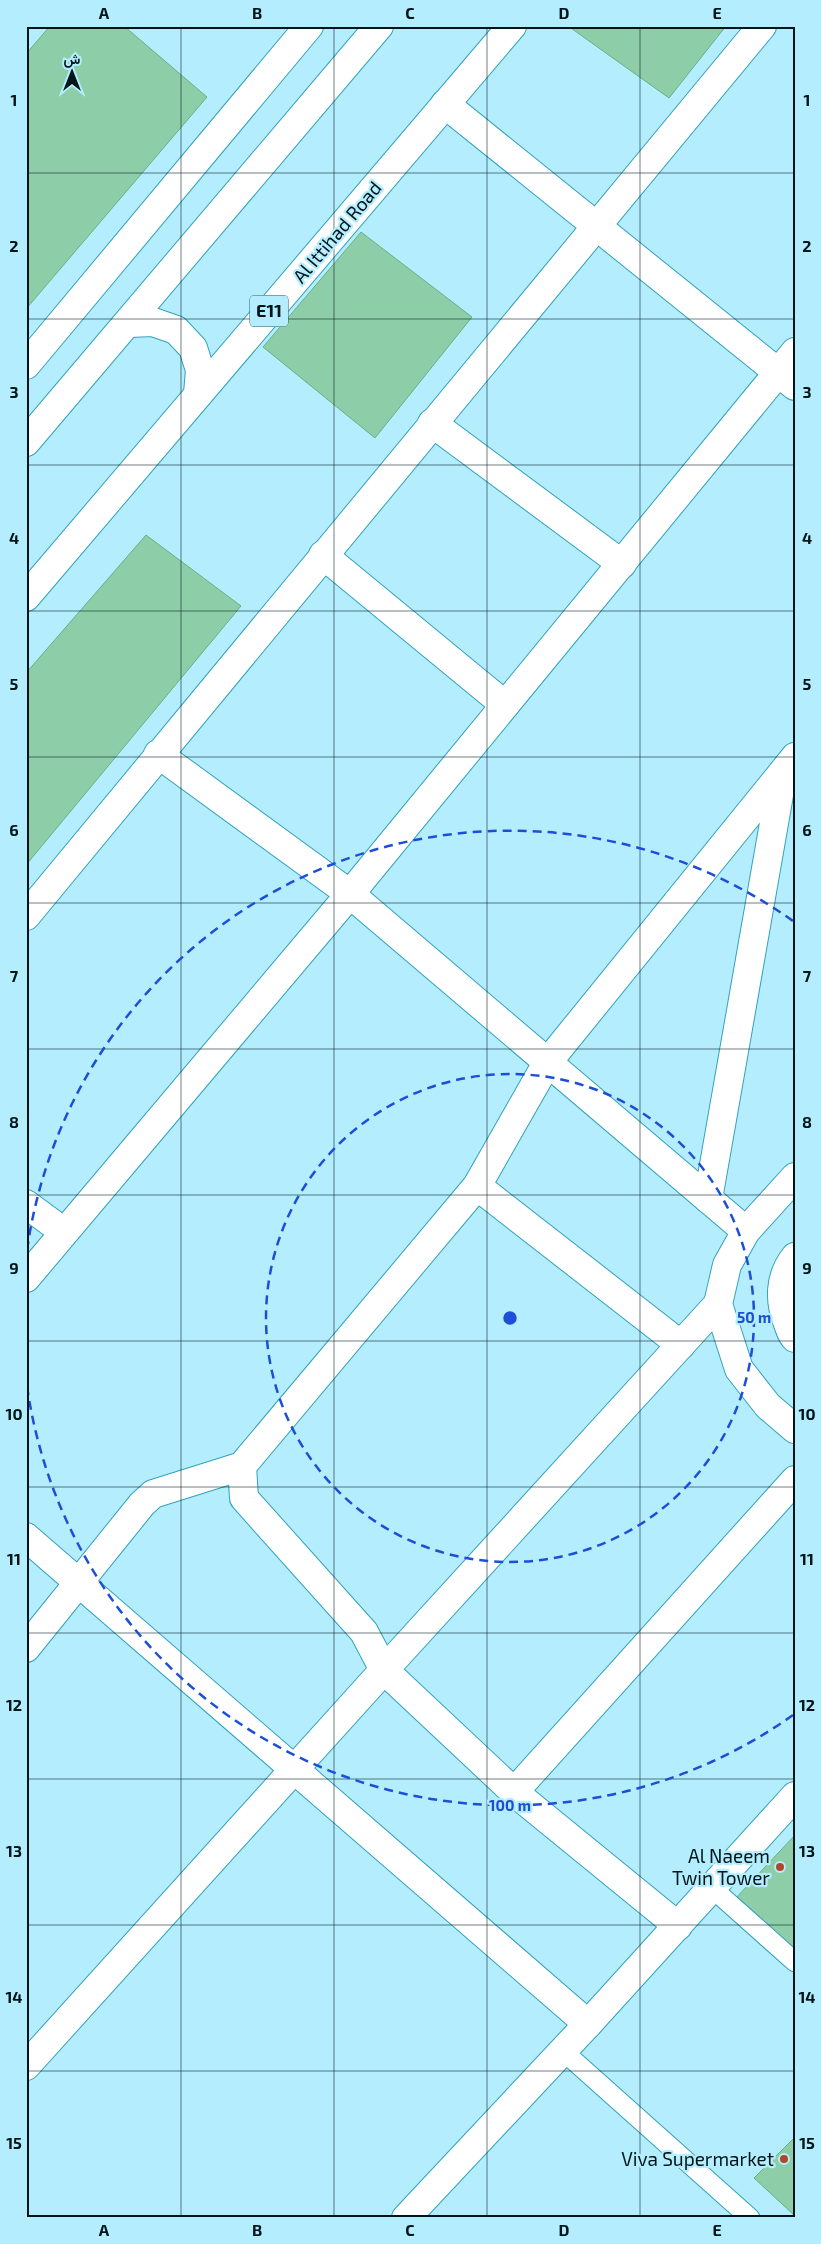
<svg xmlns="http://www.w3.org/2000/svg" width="821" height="2244" font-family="'Exo 2',Vazirmatn,sans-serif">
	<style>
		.building { fill: #8dcea8; stroke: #62b386 }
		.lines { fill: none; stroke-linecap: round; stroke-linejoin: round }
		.service-casing { stroke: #31a1bc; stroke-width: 21 }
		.minor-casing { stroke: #31a1bc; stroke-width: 30 }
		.primary-casing { stroke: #31a1bc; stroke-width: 30 }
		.service { stroke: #fff; stroke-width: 19 }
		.minor { stroke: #fff; stroke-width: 28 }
		.primary { stroke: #fff; stroke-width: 28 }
		.grid { fill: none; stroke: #00151a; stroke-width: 1; stroke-opacity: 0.55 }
		.ring { fill: none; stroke: #1d4ed8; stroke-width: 2.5; stroke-dasharray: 9 6 }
		.poi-dot { fill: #b04827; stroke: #b4eefe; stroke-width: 2 }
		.labels { text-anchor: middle; stroke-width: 4.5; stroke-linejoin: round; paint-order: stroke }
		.shield { fill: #b4eefe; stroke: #36565e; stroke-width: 1 }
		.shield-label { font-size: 18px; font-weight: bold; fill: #00151a }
		.street-label { font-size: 19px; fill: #00151a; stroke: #b4eefe }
		.poi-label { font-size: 19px; fill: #00151a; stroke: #b4eefe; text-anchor: end }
		.centre { fill: #1d4ed8; stroke: #b4eefe; stroke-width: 2.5 }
		.ring-label { font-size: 15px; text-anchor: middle; font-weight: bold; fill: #1d4ed8; stroke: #b4eefe; stroke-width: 4.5; stroke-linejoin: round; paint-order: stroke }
		.neatline { fill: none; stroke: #00151a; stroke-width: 2 }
		.grid-label { font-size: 16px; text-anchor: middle; font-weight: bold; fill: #00151a }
	</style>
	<rect width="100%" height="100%" fill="#b4eefe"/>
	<!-- building -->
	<g class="building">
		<path d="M 50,26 L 124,26 L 207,97 L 26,309 L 26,54 Z"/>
		<path d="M 568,26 L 726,26 L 669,98 Z"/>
		<path d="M 361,232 L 472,317 L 375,438 L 263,347 Z"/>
		<path d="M 146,535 L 241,606 L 26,865 L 26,673 Z"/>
		<path d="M 795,1835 L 795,1950 L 735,1899 Z"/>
		<path d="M 793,2139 L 795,2140 L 795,2216 L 754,2178 Z"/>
	</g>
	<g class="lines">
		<defs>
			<g id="service">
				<path d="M 712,1888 L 795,1962"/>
				<path d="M 563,2051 L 750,2218"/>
			</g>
			<g id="minor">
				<path d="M 445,104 L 795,386"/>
				<path d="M 26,365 L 309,26"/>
				<path d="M 432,423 L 622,564"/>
				<path d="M 323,555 L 505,705"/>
				<path d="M 158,754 L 350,894 L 746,1231"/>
				<path d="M 26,916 L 762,26"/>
				<path d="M 795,1177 L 746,1231 L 727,1265 L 718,1304 L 739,1369 L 768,1406 L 795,1429"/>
				<path d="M 477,1186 L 681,1345"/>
				<path d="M 708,1199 L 783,772"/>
				<path d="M 26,1204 L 64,1232"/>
				<path d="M 795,1257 C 779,1277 779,1301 788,1324 C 790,1329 791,1334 795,1338"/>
				<path d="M 26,1278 L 350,894 L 795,352"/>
				<path d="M 242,1466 L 244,1498 L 364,1632 L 384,1670 L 514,1792 L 678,1926"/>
				<path d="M 26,1537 L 588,2024"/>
				<path d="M 26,1648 L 142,1504 L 153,1494 L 242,1466 L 477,1186 L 547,1063 L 795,757"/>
				<path d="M 514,1792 L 795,1480"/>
				<path d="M 26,2066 L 384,1670 L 718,1304"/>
				<path d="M 406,2218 L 588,2024 L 795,1796"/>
			</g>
			<g id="primary">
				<path d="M 129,323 L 153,322 L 176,330 L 193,348 L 200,370 L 198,394"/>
				<path d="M 26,442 L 379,26"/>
				<path d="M 26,597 L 512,26"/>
			</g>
		</defs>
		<!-- service casing -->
		<use href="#service" class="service-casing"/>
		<!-- minor casing -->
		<use href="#minor" class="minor-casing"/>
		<!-- primary casing -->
		<use href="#primary" class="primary-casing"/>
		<!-- service -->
		<use href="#service" class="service"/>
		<!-- minor -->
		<use href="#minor" class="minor"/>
		<!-- primary -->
		<use href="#primary" class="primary"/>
	</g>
	<!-- grid -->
	<path class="grid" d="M 181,26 L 181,2218M 334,26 L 334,2218M 487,26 L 487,2218M 640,26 L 640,2218M 26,173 L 795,173M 26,319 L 795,319M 26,465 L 795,465M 26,611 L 795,611M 26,757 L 795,757M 26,903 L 795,903M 26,1049 L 795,1049M 26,1195 L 795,1195M 26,1341 L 795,1341M 26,1487 L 795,1487M 26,1633 L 795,1633M 26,1779 L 795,1779M 26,1925 L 795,1925M 26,2071 L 795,2071"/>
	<!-- distance rings -->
	<g class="ring">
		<circle cx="510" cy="1318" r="244"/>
		<path d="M793 1715A488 488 0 0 1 27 1386M27 1250A488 488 0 0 1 793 921"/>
	</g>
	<!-- markers -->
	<g class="poi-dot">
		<circle cx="780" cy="1867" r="5"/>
		<circle cx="784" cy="2159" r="5"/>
	</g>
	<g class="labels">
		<!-- shield labels -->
		<rect class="shield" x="250" y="295.5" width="38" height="31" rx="4"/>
		<g class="shield-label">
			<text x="269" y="317">E11</text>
		</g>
		<!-- street labels -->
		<g class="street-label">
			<text transform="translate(337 232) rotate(-50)" y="7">Al Ittihad Road</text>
		</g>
		<!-- poi labels -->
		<g class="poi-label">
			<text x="770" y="1863">Al Naeem<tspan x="770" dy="22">Twin Tower</tspan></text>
			<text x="774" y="2166">Viva Supermarket</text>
		</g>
	</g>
	<circle cx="510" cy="1318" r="8" class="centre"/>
	<g class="ring-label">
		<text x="754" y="1323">50 m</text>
		<text x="510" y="1811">100 m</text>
	</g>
	<!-- border -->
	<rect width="821" height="2244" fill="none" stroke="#b4eefe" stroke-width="55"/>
	<!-- north arrow -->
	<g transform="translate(72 72)" stroke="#b4eefe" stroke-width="4" paint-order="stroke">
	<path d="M0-4L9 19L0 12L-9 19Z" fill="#00151a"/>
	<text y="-8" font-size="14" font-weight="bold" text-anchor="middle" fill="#00151a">ش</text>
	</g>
	<rect x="28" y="28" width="766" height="2188" class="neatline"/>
	<g class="grid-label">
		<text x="104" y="19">A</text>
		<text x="257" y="19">B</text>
		<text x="410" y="19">C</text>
		<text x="564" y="19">D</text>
		<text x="717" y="19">E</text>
		<text x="14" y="106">1</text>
		<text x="807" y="106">1</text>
		<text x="14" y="252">2</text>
		<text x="807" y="252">2</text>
		<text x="14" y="398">3</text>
		<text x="807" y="398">3</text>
		<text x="14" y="544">4</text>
		<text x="807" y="544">4</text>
		<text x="14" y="690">5</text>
		<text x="807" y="690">5</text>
		<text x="14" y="836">6</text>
		<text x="807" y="836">6</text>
		<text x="14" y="982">7</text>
		<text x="807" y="982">7</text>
		<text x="14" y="1128">8</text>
		<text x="807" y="1128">8</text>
		<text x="14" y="1274">9</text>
		<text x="807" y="1274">9</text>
		<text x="14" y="1420">10</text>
		<text x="807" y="1420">10</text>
		<text x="14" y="1565">11</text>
		<text x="807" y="1565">11</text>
		<text x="14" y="1711">12</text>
		<text x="807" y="1711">12</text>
		<text x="14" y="1857">13</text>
		<text x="807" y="1857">13</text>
		<text x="14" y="2003">14</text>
		<text x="807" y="2003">14</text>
		<text x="14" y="2149">15</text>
		<text x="807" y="2149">15</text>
		<text x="104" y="2236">A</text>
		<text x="257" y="2236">B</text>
		<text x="410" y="2236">C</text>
		<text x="564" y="2236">D</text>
		<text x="717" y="2236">E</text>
	</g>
</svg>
